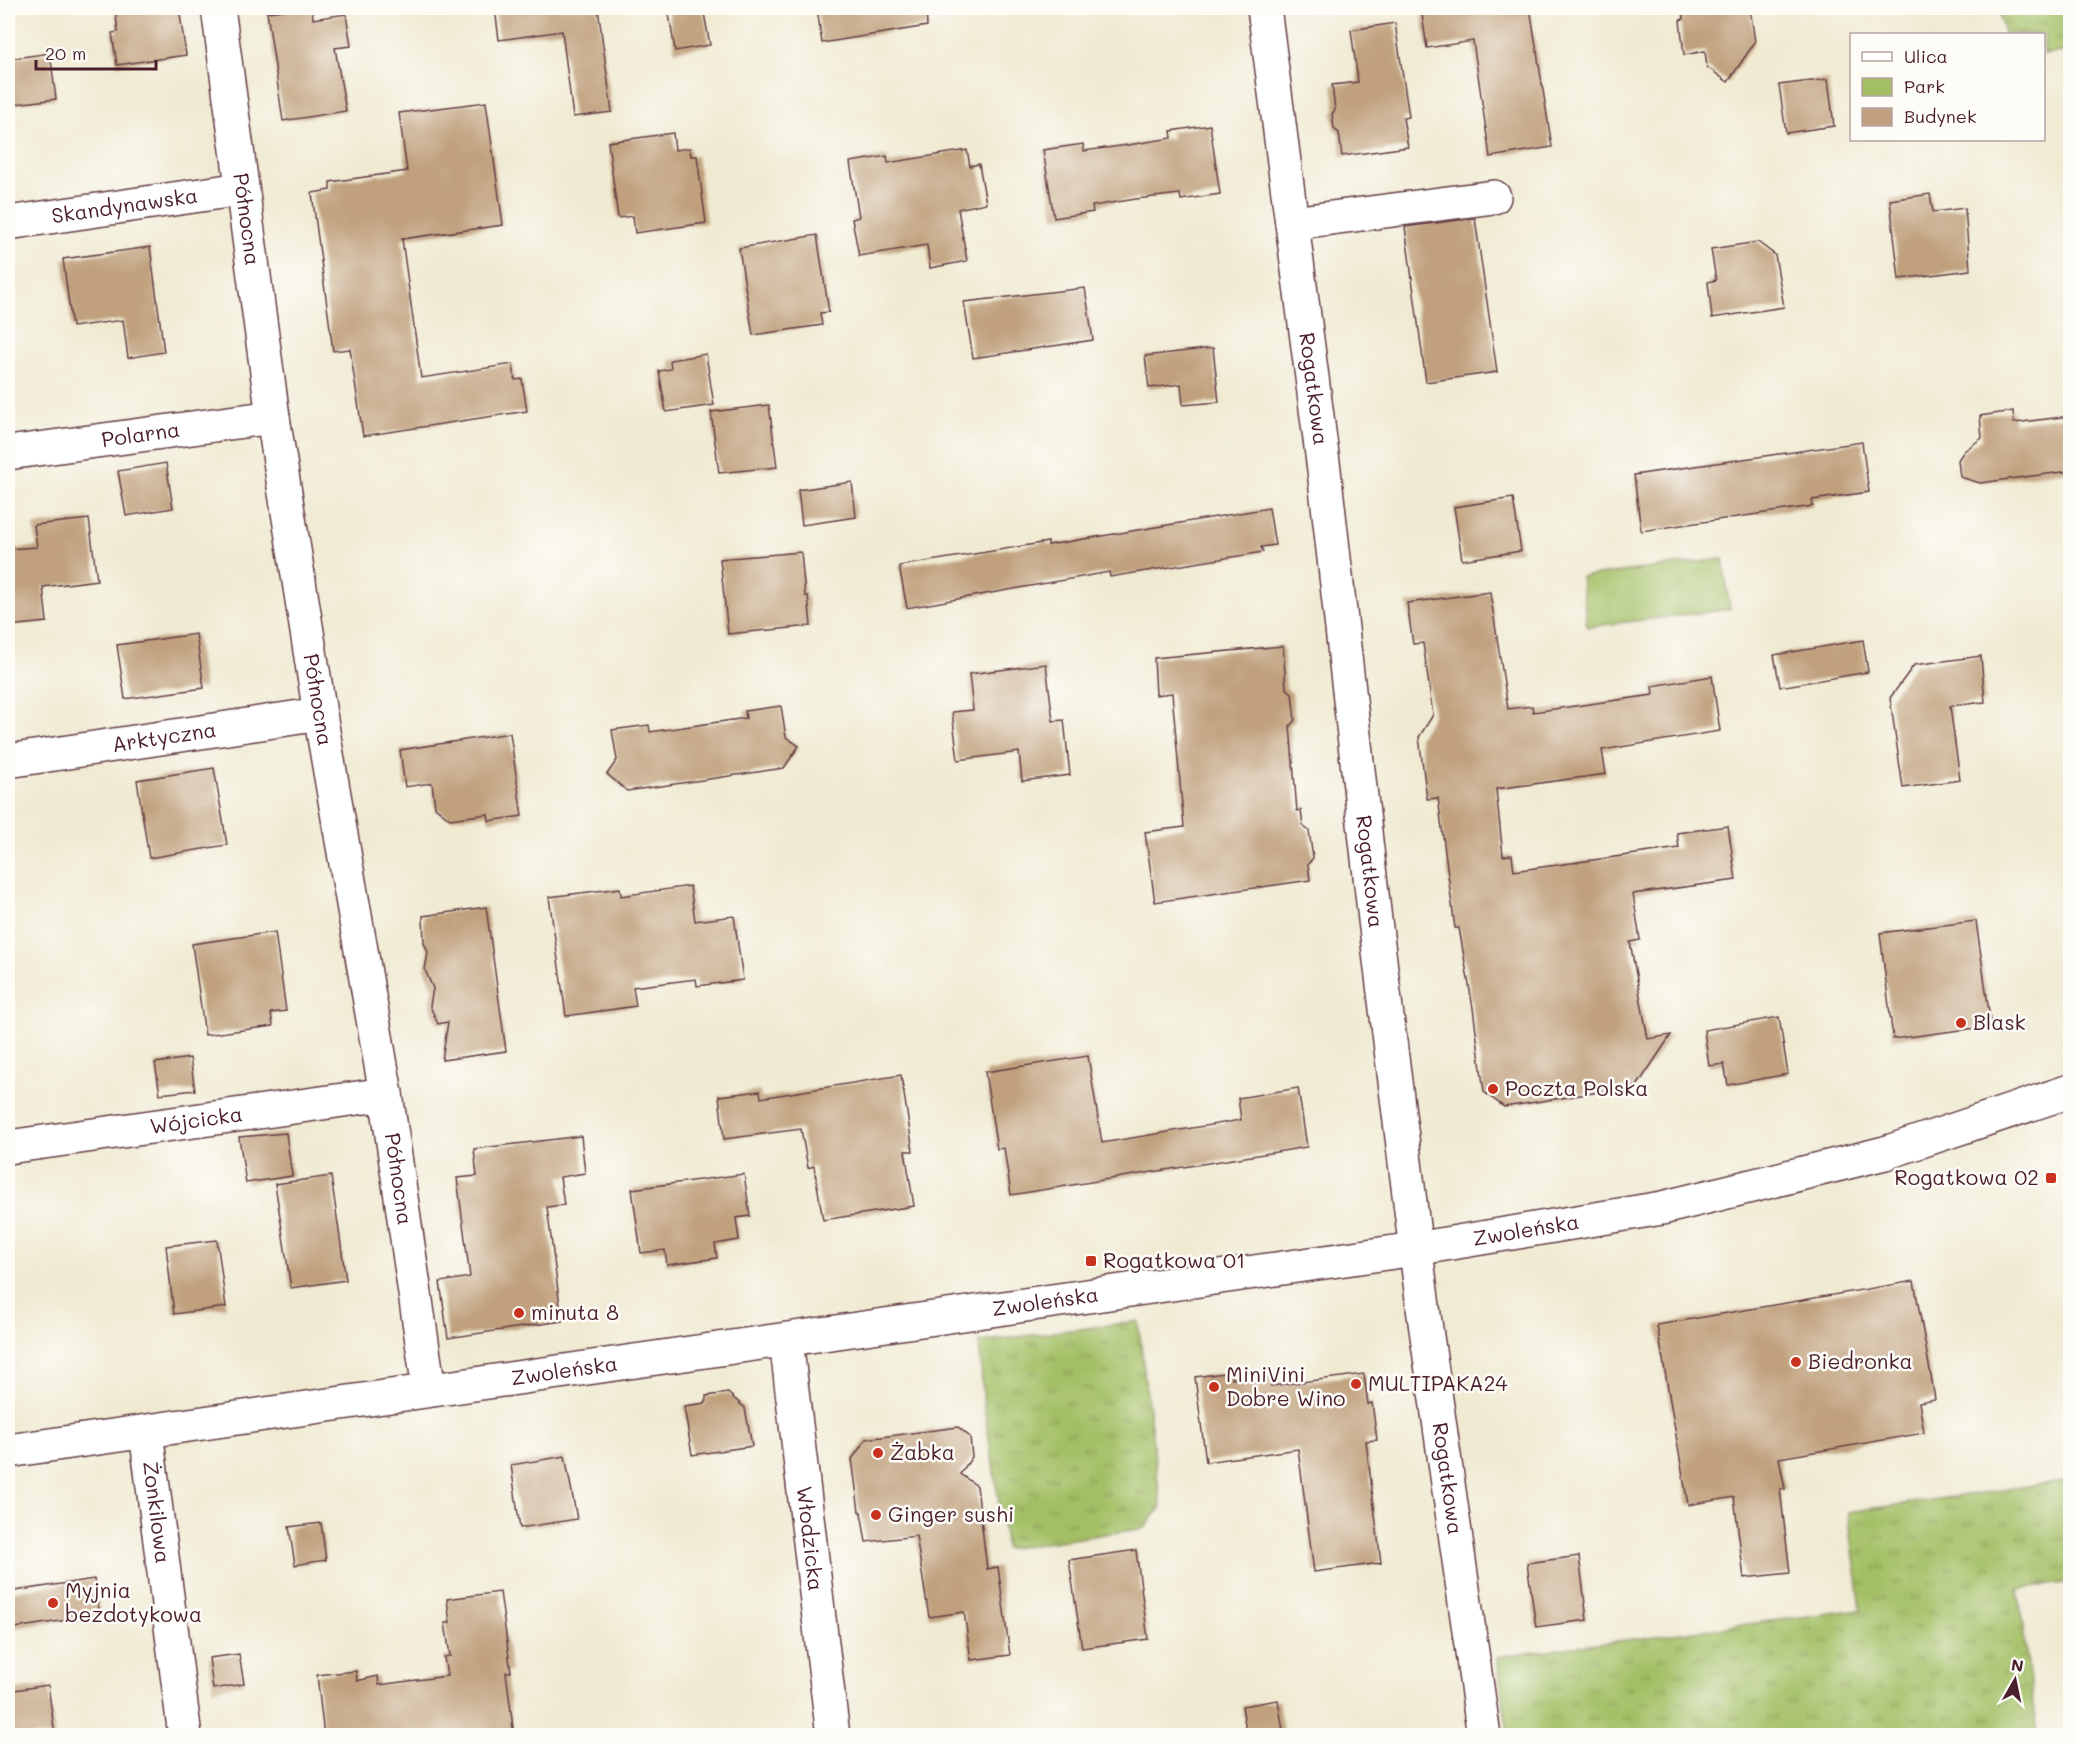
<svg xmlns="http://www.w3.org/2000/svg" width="2078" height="1743" font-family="Mali,sans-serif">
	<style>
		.grass { fill: url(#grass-tufts); stroke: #766f48; stroke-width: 1.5 }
		.park { fill: #a3bf65; stroke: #766f48; stroke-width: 1.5 }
		.building { fill: #c0a07d }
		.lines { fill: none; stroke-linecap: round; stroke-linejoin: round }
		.minor-casing { stroke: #633d44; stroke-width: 36 }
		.minor { stroke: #fff; stroke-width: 33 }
		.poi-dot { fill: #c8321e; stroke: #fdfcf7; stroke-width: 2 }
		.labels { text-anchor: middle; stroke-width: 5; stroke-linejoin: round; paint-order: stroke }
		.street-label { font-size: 21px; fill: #4a1f2b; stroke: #fdfcf7 }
		.poi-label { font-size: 21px; fill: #4a1f2b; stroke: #fdfcf7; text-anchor: start }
	</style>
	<defs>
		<pattern id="grass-tufts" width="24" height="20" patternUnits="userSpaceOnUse" patternTransform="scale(1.5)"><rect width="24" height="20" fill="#a3bf65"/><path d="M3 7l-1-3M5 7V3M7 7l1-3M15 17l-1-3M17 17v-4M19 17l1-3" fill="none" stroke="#879b53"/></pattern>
	</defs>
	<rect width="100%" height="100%" fill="#fdfcf7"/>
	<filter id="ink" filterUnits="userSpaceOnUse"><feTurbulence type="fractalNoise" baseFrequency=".0167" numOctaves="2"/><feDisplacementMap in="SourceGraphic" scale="12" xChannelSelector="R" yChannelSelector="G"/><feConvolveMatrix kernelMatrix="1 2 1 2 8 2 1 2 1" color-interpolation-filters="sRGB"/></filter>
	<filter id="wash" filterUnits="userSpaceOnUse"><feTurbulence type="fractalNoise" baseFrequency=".008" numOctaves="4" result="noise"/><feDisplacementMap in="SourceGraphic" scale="24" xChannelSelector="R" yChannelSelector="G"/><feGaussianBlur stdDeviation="1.35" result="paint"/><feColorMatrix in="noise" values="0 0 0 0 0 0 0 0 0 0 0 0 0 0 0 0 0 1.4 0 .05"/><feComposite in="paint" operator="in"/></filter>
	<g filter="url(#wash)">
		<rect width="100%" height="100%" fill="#f0ead2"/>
		<!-- grass -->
		<g class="grass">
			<path d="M 1998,8 L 2070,8 L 2070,51 L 2044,55 L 2044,34 L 2004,34 Z"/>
			<path d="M 1138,1321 L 1161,1507 L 1145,1528 L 1006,1549 L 984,1407 L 979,1342 Z"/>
			<path d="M 2070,1480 L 2070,1582 L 2018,1589 L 2037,1735 L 1508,1735 L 1497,1657 L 1861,1609 L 1848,1512 Z"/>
		</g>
		<!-- park -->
		<path class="park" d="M 1723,559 L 1730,609 L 1587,627 L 1581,577 Z"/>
		<g id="blocks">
			<!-- building -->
			<g class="building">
				<path d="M 115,8 L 179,8 L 186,55 L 117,65 L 112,33 L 118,32 Z"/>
				<path d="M 300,8 L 312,8 L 313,19 L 346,14 L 351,46 L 335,48 L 346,111 L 283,121 L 267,12 Z"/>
				<path d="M 495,8 L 598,8 L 612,112 L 573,117 L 562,31 L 499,40 Z"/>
				<path d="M 668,8 L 703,8 L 710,45 L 675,51 Z"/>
				<path d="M 817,8 L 926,8 L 927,26 L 822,43 Z"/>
				<path d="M 1421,8 L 1530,8 L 1552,147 L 1490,157 L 1473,41 L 1427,48 Z"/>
				<path d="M 1682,8 L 1750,8 L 1755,42 L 1728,82 L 1707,67 L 1705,51 L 1684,55 L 1680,20 L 1684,19 Z"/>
				<path d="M 1395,23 L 1409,117 L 1403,118 L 1408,147 L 1342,156 L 1339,133 L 1334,129 L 1332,114 L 1335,110 L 1332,85 L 1358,82 L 1351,30 Z"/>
				<path d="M 50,53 L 56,99 L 8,105 L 8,59 Z"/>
				<path d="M 1828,79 L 1834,126 L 1786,133 L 1779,85 Z"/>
				<path d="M 486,102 L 503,225 L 402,239 L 421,378 L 513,364 L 515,380 L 522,379 L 527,411 L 363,436 L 350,349 L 333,351 L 312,193 L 330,190 L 330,182 L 407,171 L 399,113 Z"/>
				<path d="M 1210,125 L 1220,194 L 1181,200 L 1180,194 L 1136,199 L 1092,206 L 1093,212 L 1054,218 L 1043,150 L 1083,144 L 1084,151 L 1128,145 L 1172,138 L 1171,131 Z"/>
				<path d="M 673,133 L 675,150 L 690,148 L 691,156 L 697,156 L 706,223 L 635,233 L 633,216 L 618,218 L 608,142 Z"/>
				<path d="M 967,150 L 970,166 L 979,164 L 986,203 L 958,209 L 967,261 L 930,268 L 927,245 L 859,256 L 852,219 L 859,217 L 850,162 L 887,156 L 888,163 Z"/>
				<path d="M 1930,194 L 1933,212 L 1965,208 L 1970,270 L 1899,279 L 1890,200 Z"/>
				<path d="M 1475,218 L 1497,372 L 1426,382 L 1405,227 Z"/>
				<path d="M 817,235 L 829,312 L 820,313 L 822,325 L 753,335 L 739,248 Z"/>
				<path d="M 1758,242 L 1775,255 L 1784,307 L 1712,318 L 1708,282 L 1716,280 L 1711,249 Z"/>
				<path d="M 150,247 L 164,352 L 128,358 L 123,320 L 72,327 L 63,259 Z"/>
				<path d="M 1085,288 L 1093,340 L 973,358 L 964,302 Z"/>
				<path d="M 1213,348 L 1219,402 L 1183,405 L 1181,384 L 1149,388 L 1145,356 Z"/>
				<path d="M 706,354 L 714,405 L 666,412 L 659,371 L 671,369 L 670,360 Z"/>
				<path d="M 769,405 L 777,467 L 719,473 L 711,412 Z"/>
				<path d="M 2013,411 L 2014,423 L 2070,416 L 2070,471 L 1980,483 L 1960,477 L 1958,460 L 1964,451 L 1982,438 L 1980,416 Z"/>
				<path d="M 1862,442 L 1869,492 L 1812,500 L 1813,506 L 1641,531 L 1634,475 Z"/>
				<path d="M 166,463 L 173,508 L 126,516 L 118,471 Z"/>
				<path d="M 852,482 L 856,517 L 802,525 L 798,490 Z"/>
				<path d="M 1513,498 L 1521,551 L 1462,560 L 1454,507 Z"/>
				<path d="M 1269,508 L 1275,545 L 1261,547 L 1263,552 L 1110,577 L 1109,572 L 907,608 L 899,566 L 1048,542 L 1048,545 Z"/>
				<path d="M 89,519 L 97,580 L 43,587 L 47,622 L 8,626 L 8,549 L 37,547 L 34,525 Z"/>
				<path d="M 801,552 L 805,596 L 808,596 L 811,626 L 728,634 L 720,559 Z"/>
				<path d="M 1490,592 L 1508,709 L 1532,706 L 1533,712 L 1653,695 L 1652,686 L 1712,676 L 1720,731 L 1602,750 L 1606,774 L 1496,789 L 1503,856 L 1512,855 L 1514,871 L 1679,848 L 1677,833 L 1728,826 L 1736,880 L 1633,894 L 1640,940 L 1630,942 L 1648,1039 L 1671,1035 L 1637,1086 L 1504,1107 L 1484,1092 L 1473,1008 L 1459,928 L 1455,928 L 1438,798 L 1427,799 L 1419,737 L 1433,715 L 1423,643 L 1413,644 L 1407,603 Z"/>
				<path d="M 196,634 L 204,688 L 125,699 L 117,645 Z"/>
				<path d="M 1863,640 L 1868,672 L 1780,687 L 1774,655 Z"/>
				<path d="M 1283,646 L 1286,688 L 1292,693 L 1295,720 L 1290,726 L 1297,811 L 1301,810 L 1303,826 L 1309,831 L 1313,858 L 1308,864 L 1310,880 L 1155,902 L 1145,832 L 1184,827 L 1172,693 L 1156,695 L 1154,658 Z"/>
				<path d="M 1981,656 L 1985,702 L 1950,706 L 1960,780 L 1903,788 L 1890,698 L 1914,665 Z"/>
				<path d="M 1046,664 L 1053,721 L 1064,720 L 1070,775 L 1022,781 L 1019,752 L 958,760 L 952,712 L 973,710 L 969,674 Z"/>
				<path d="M 781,706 L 786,737 L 799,746 L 784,768 L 627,791 L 607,774 L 617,760 L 612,730 L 649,725 L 650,732 L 746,718 L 745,711 Z"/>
				<path d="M 510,733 L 522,816 L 489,821 L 488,814 L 450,819 L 435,807 L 432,783 L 405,787 L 400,750 Z"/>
				<path d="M 214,768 L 227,845 L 149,858 L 137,780 Z"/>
				<path d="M 690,886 L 695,921 L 734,916 L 743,980 L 697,986 L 696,979 L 633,987 L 636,1006 L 566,1016 L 549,897 L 620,888 L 621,896 Z"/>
				<path d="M 486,907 L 506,1051 L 442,1060 L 448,1022 L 438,1024 L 430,1006 L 433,988 L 425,970 L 428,952 L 424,943 L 423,916 Z"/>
				<path d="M 1976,921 L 1991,1026 L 1893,1039 L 1880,933 Z"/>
				<path d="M 275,932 L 286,1011 L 271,1013 L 273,1026 L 205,1035 L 192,944 Z"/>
				<path d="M 1779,1017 L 1788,1074 L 1728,1085 L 1724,1064 L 1709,1066 L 1704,1030 Z"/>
				<path d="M 1088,1056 L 1102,1143 L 1241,1120 L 1238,1098 L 1298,1088 L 1307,1147 L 1011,1195 L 1004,1148 L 997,1149 L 985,1072 Z"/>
				<path d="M 190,1058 L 195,1090 L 160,1094 L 155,1063 Z"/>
				<path d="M 901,1075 L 913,1151 L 905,1151 L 914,1206 L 823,1220 L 814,1166 L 808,1168 L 801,1129 L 724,1139 L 719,1096 L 760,1091 L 761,1098 Z"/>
				<path d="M 286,1133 L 292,1176 L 246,1183 L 239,1137 Z"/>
				<path d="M 581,1136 L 585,1173 L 560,1177 L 564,1205 L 547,1207 L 562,1321 L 448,1338 L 440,1282 L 470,1277 L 457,1178 L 477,1176 L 474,1149 Z"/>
				<path d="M 744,1174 L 750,1216 L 736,1218 L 739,1240 L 715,1244 L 717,1258 L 667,1265 L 665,1250 L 641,1253 L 632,1189 Z"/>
				<path d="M 331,1176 L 346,1280 L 291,1288 L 275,1184 Z"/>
				<path d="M 217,1240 L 226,1307 L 174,1314 L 166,1246 Z"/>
				<path d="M 1914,1281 L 1935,1399 L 1919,1402 L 1924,1433 L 1779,1458 L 1785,1489 L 1780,1489 L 1790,1573 L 1744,1578 L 1734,1497 L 1688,1505 L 1657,1325 Z"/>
				<path d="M 1231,1372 L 1232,1379 L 1269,1374 L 1271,1386 L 1364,1374 L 1368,1404 L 1372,1403 L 1377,1440 L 1366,1441 L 1381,1563 L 1314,1572 L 1298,1449 L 1206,1462 L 1195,1377 Z"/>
				<path d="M 728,1393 L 745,1408 L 752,1446 L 692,1455 L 684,1406 L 706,1403 L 706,1396 Z"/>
				<path d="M 958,1427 L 970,1437 L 972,1457 L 960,1474 L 977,1486 L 987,1569 L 998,1567 L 1010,1655 L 971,1660 L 964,1612 L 929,1617 L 916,1536 L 866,1542 L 861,1512 L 859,1511 L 852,1459 L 866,1439 Z"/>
				<path d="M 565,1456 L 577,1519 L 520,1528 L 511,1465 Z"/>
				<path d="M 321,1523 L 326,1560 L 295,1565 L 289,1527 Z"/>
				<path d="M 1136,1550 L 1148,1639 L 1082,1648 L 1069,1560 Z"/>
				<path d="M 1579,1556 L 1587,1620 L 1536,1627 L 1527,1563 Z"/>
				<path d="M 94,1579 L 100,1615 L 8,1629 L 8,1592 Z"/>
				<path d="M 500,1592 L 511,1672 L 506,1672 L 514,1736 L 324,1736 L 317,1675 L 356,1671 L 357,1681 L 378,1676 L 379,1685 L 447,1676 L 444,1657 L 450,1656 L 445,1623 L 450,1623 L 447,1599 Z"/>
				<path d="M 239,1654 L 244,1684 L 213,1689 L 209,1658 Z"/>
				<path d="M 48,1685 L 55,1736 L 8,1736 L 8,1691 Z"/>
				<path d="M 1278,1700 L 1284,1736 L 1247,1736 L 1242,1706 Z"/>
			</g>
		</g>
	</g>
	<g filter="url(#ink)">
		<use href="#blocks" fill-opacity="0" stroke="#633d44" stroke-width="1.5"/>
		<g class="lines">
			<defs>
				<g id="minor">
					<path id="s1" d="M 218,8 L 273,417 L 320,714 L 386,1094 L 429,1390"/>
					<path id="s2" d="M 1264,8 L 1324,470 L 1375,920 L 1424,1315 L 1484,1736"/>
					<path id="s3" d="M 8,223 L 242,189"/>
					<path d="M 1292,223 L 1494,197"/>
					<path id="s4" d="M 8,453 L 273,417"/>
					<path id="s5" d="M 8,761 L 320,714"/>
					<path id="s6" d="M 8,1147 L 386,1094"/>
					<path id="s7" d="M 786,1340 L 833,1736"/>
					<path id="s8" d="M 146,1432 L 185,1736"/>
					<path id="s9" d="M 8,1451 L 1415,1249 L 1662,1208 L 1885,1153 L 2070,1091"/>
				</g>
			</defs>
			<!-- minor casing -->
			<use href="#minor" class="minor-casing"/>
			<!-- minor -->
			<use href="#minor" class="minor"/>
		</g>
	</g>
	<!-- markers -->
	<g class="poi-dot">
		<circle cx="1961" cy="1023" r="6"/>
		<circle cx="1493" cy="1089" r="6"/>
		<rect x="2045" y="1172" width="12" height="12" rx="3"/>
		<rect x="1085" y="1255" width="12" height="12" rx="3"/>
		<circle cx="519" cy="1313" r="6"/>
		<circle cx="1796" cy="1362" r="6"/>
		<circle cx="1356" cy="1384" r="6"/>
		<circle cx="1214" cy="1387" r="6"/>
		<circle cx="878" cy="1453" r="6"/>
		<circle cx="876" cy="1515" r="6"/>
		<circle cx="53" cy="1603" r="6"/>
	</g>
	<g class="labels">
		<!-- street labels -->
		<g class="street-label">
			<text dy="7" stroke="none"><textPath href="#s3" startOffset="118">Skandynawska</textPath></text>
			<text dy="7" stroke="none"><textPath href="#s1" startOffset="213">Północna</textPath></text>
			<text dy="7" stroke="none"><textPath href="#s2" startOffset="384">Rogatkowa</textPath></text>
			<text dy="7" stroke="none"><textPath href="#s4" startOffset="134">Polarna</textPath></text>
			<text dy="7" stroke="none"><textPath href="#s1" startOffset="699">Północna</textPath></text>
			<text dy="7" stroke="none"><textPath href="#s5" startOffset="158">Arktyczna</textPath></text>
			<text dy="7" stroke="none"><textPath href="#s2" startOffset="870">Rogatkowa</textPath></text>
			<text dy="7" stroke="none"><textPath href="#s6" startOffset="190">Wójcicka</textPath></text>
			<text dy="7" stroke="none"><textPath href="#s1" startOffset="1185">Północna</textPath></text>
			<text dy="7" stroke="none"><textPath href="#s9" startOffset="1534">Zwoleńska</textPath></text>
			<text dy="7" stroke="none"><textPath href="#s9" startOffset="1048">Zwoleńska</textPath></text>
			<text dy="7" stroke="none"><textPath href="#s9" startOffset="562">Zwoleńska</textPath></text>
			<text dy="7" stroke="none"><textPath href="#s2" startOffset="1482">Rogatkowa</textPath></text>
			<text dy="7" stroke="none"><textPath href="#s8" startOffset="81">Żonkilowa</textPath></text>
			<text dy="7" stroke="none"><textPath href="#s7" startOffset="200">Włodzicka</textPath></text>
		</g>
		<!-- poi labels -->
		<g class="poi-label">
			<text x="1973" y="1030">Blask</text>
			<text x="1505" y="1096">Poczta Polska</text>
			<text x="2039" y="1185" text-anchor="end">Rogatkowa 02</text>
			<text x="1103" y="1268">Rogatkowa 01</text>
			<text x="531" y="1320">minuta 8</text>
			<text x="1808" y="1369">Biedronka</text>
			<text x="1226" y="1382">MiniVini<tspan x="1226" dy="24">Dobre Wino</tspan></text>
			<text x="1368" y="1391">MULTIPAKA24</text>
			<text x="890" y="1460">Żabka</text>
			<text x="888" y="1522">Ginger sushi</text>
			<text x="65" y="1598">Myjnia<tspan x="65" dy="24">bezdotykowa</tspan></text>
		</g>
	</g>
	<!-- margin -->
	<rect width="2078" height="1743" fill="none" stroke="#fdfcf7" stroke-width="30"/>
	<!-- legend -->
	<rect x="1850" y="33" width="195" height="108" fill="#fdfcf7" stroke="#b5a4a5" stroke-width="1.5"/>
	<rect x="1862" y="52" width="30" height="9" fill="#ffffff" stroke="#b5a4a5" stroke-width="1.5"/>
	<text x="1904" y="63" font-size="18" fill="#4a1f2b">Ulica</text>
	<rect x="1862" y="78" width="30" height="18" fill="#a3bf65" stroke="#b5a4a5" stroke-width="1.5"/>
	<text x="1904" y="93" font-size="18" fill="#4a1f2b">Park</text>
	<rect x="1862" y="108" width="30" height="18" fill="#c0a07d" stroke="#b5a4a5" stroke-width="1.5"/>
	<text x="1904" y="123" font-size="18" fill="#4a1f2b">Budynek</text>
	<!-- north arrow -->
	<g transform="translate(2015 1680) rotate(9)" stroke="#fdfcf7" stroke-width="4.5" paint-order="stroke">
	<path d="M0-4.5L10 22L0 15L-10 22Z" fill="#4a1f2b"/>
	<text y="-9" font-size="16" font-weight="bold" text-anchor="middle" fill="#4a1f2b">N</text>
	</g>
	<!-- scale -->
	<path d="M36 60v9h120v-9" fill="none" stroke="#4a1f2b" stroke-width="3"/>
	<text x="45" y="60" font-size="18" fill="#4a1f2b" stroke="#fdfcf7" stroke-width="4.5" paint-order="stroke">20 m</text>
</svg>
